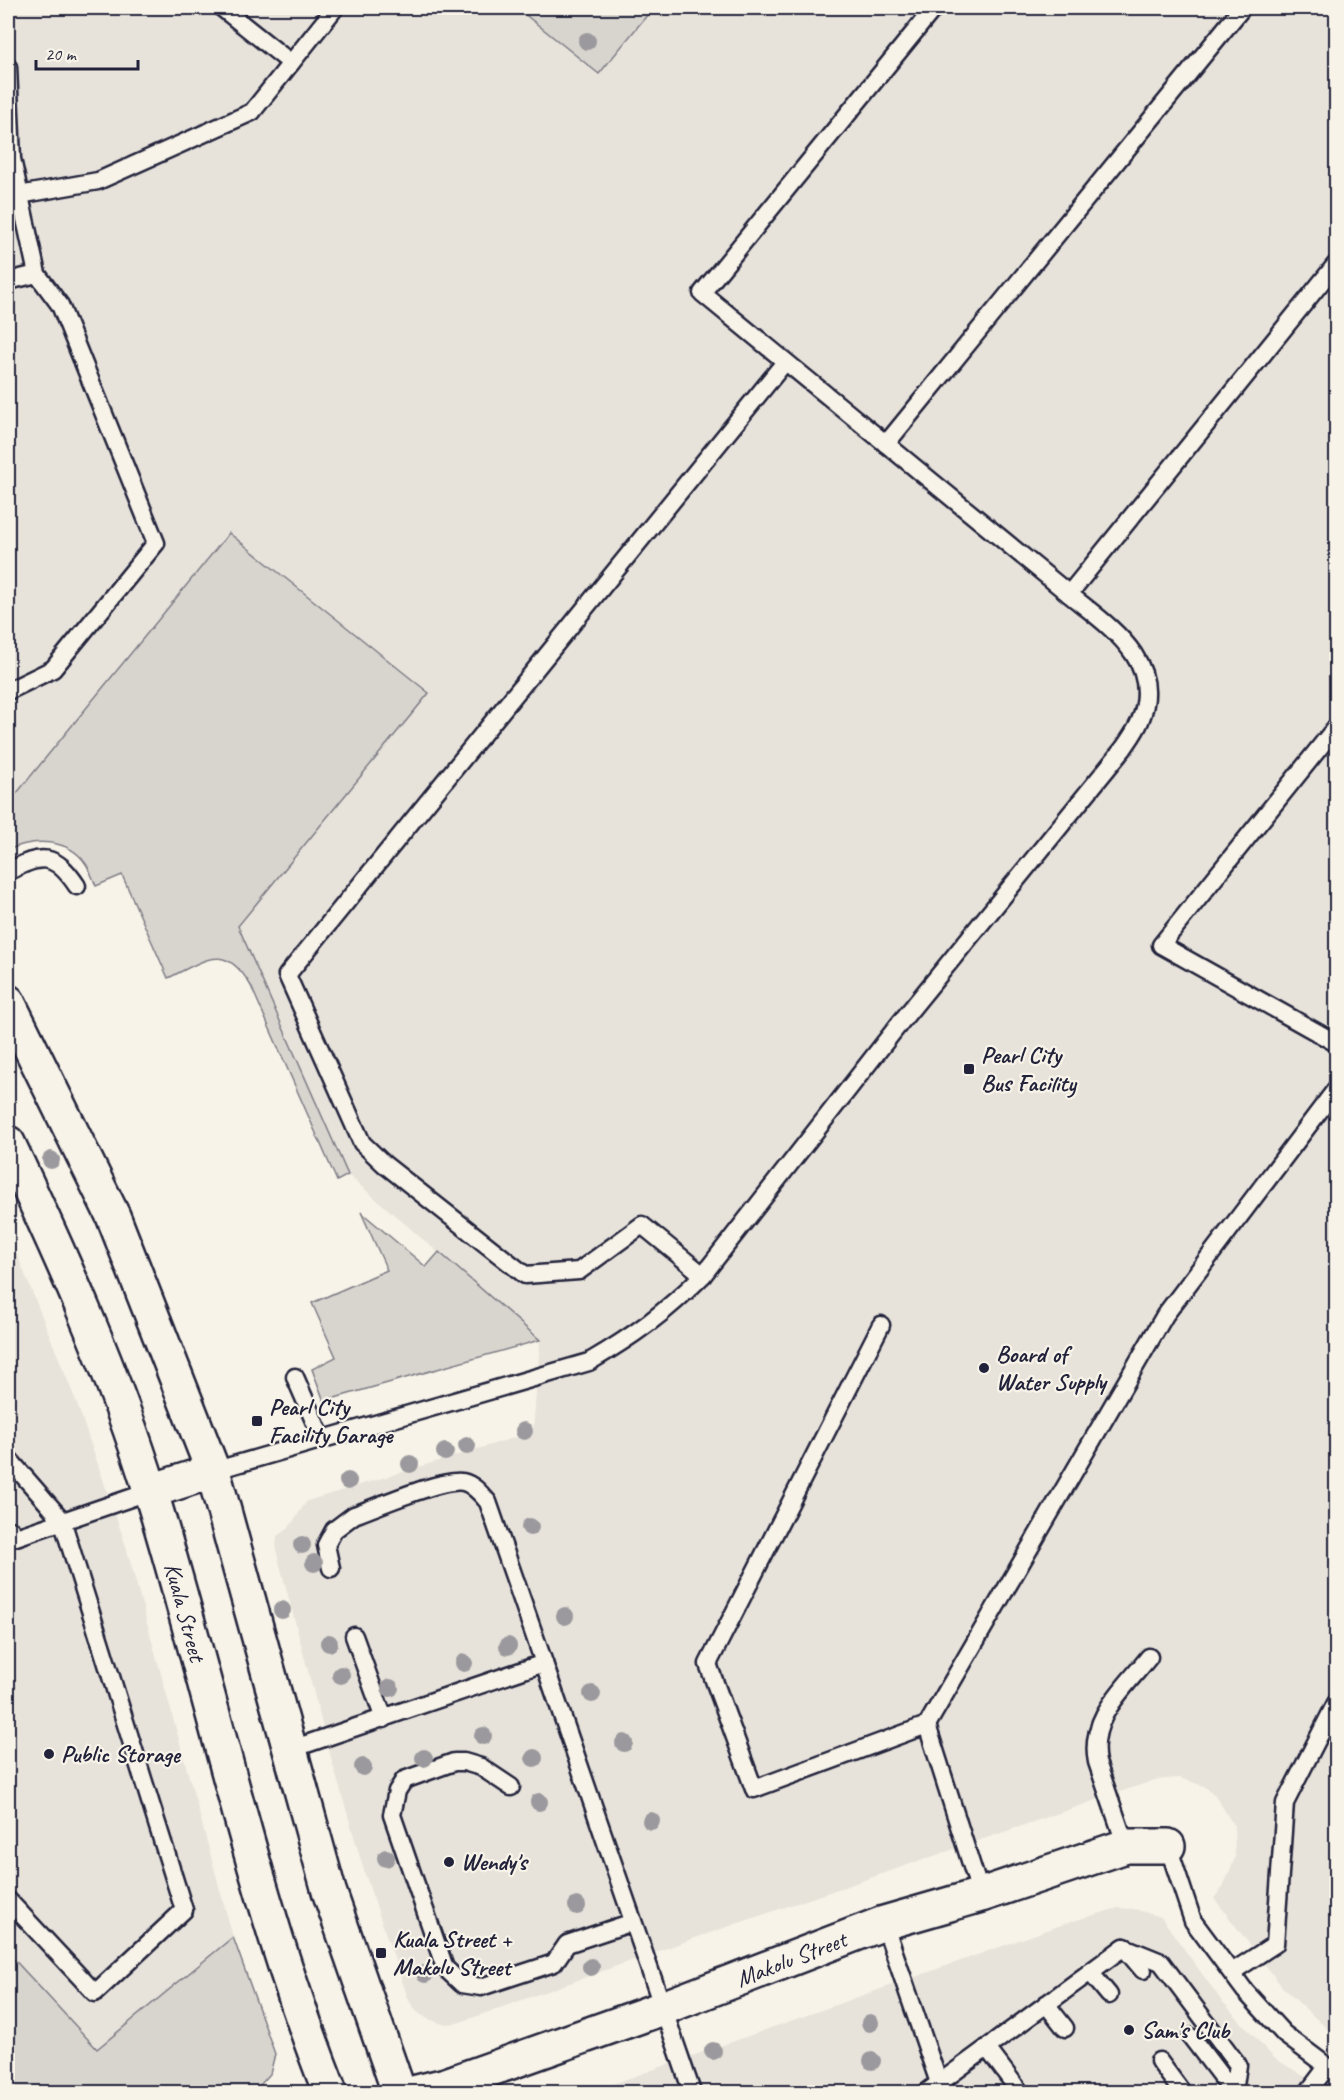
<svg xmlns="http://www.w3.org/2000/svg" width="1344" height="2100" font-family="Caveat,sans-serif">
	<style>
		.built { fill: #e7e3db }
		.green { fill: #d8d5cf; stroke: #7d7c85; stroke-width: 1.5 }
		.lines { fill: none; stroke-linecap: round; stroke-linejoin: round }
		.lane-casing { stroke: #22223b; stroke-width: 21 }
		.street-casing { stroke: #22223b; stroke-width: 38 }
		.secondary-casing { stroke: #22223b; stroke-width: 38 }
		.lane { stroke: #f7f3e8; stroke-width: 16 }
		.street { stroke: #f7f3e8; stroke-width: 33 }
		.secondary { stroke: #f7f3e8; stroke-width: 33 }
		.tree { fill: #9b999d }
		.poi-dot { fill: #22223b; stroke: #f7f3e8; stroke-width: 2 }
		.labels { text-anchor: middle; stroke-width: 4.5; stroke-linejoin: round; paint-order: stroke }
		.poi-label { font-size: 24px; font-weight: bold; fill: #22223b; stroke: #f7f3e8; text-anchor: start }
		.street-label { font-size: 24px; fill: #22223b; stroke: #f7f3e8 }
	</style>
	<rect width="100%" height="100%" fill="#f7f3e8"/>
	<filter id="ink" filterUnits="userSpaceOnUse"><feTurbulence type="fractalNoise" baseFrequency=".0167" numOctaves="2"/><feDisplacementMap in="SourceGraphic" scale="12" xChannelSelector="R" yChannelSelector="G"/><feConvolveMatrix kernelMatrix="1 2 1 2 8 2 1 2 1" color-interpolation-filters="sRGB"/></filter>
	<g filter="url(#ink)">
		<!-- built -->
		<g class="built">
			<path d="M 8,8 L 517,8 L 599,74 L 653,8 L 1336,8 L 1336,2037 L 1283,1988 L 1214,1898 L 1223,1887 L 1235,1858 L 1234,1826 L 1215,1795 L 1204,1786 L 1179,1778 L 1155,1780 L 698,1937 L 458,2023 L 443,2024 L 428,2019 L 417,2012 L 409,2001 L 365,1874 L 331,1758 L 276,1550 L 277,1536 L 288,1529 L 307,1501 L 533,1432 L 540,1340 L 348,1175 L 238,926 L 429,693 L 229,533 L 8,804 Z"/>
			<path d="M 8,1232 L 76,1401 L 126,1546 L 233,1937 L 97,2050 L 8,1953 Z"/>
			<path d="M 1118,1908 L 1134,1909 L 1161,1917 L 1221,2000 L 1274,2058 L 1330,2092 L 590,2092 L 1070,1922 Z"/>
		</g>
		<!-- green -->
		<g class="green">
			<path d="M 517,8 L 653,8 L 599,74 Z"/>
			<path d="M 229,533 L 429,693 L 238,926 L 348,1175 L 337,1181 L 251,986 C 225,941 206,960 168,978 L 122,875 L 96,886 C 93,879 90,870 86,864 C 69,838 33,838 8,850 L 8,804 Z"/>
			<path d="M 361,1212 L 426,1267 L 439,1252 L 540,1340 L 324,1401 L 312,1369 L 336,1357 L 312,1303 L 387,1270 Z"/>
			<path d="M 233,1937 L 275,2054 L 270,2074 L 254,2092 L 8,2092 L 8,1953 L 97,2049 Z"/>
		</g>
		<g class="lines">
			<defs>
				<g id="lane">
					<path d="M 222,8 L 291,63"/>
					<path d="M 934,8 L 702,293 L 1069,594 L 1336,264"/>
					<path d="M 8,67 L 12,159 L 37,274 L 60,305 L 156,543 L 53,669 L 8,691"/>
					<path d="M 8,197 L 98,181 L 252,112 L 335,8"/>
					<path d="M 8,281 L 37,274"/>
					<path d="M 886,444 L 1242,8"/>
					<path d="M 1336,727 L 1161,945 L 1336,1043"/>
					<path d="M 8,872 C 41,853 55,853 77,886"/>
					<path d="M 703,1275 L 642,1225 L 579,1271 L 525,1275 L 384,1164 L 362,1143 L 287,975 L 785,362"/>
					<path d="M 881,1325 L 708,1664 L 754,1789 L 927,1725"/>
					<path d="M 295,1377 L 322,1439"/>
					<path d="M 8,1458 L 62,1520 L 184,1910 L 95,1993 L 8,1900"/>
					<path d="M 213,1471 L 589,1362 C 635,1335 665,1313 703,1275 L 900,1023 L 1123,749 C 1129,740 1136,731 1140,721 C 1165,661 1108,626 1069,594"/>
					<path d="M 11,1530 L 16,1537 L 151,1491"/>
					<path d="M 331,1568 L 326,1545 L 334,1530 L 354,1515 C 377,1507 442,1478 463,1482 C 473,1484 481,1494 488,1502 L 544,1663"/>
					<path d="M 354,1636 L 384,1719"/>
					<path d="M 289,1750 L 544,1663 L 692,2092"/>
					<path d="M 511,1787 L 481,1767 L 464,1762 L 454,1762 L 404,1780 L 397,1791 L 392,1815 L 445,1968 L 462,1984 L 481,1987 L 554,1963 L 567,1944 L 633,1922"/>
					<path d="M 1126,1846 L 1097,1762 C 1088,1718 1124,1689 1149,1657"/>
					<path d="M 1168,1846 L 1193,1921 L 1245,1991 L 1284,2034 L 1336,2073"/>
					<path d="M 981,1895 L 927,1725 L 1165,1315 L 1336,1089"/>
					<path d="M 884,1923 L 939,2083 L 947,2092"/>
					<path d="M 1124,1947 L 1161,1962 L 1238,2065 L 1234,2092"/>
					<path d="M 1126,1950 L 1143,1970"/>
					<path d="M 1090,1972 L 1109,1995"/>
					<path d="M 1232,1972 L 1275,1944 L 1285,1803 L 1336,1703"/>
					<path d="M 1046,2004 L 1065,2028"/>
					<path d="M 1191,2037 L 1233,2092"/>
					<path d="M 987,2048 L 1020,2092"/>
					<path d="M 1159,2061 L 1182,2092"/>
					<path d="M 927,2092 L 1124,1947"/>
					<path d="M 1308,2092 L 1327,2067"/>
				</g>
				<path id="street" d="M 417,2092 L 446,2085 L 663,2008 L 884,1923 L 981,1895 L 1126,1846 L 1168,1846"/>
				<g id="secondary">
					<path d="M 8,1002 L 113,1216 L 213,1471 L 329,1891 L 399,2092"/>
					<path d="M 8,1143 C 61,1256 114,1372 151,1493 C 212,1692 253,1898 330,2092"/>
					<path d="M 151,1491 L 213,1471"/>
				</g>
			</defs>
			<!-- lane casing -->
			<use href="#lane" class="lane-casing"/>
			<!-- street casing -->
			<use href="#street" class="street-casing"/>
			<!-- secondary casing -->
			<use href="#secondary" class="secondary-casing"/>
			<!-- lane -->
			<use href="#lane" class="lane"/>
			<!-- street -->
			<use href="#street" class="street"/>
			<!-- secondary -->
			<use href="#secondary" class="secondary"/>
		</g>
		<!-- trees -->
		<g class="tree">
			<circle cx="587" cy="41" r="9"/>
			<circle cx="51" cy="1160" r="9"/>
			<circle cx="524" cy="1431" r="9"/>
			<circle cx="467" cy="1446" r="9"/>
			<circle cx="445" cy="1452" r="9"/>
			<circle cx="410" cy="1464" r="9"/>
			<circle cx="348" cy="1481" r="9"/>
			<circle cx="530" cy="1527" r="9"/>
			<circle cx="302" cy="1545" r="9"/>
			<circle cx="314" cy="1563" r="9"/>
			<circle cx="282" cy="1610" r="9"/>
			<circle cx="565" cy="1616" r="9"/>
			<circle cx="329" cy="1643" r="9"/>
			<circle cx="508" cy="1646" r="9"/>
			<circle cx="464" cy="1663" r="9"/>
			<circle cx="341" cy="1675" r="9"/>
			<circle cx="390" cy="1688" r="9"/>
			<circle cx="592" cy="1694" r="9"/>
			<circle cx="483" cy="1736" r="9"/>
			<circle cx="624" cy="1743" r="9"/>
			<circle cx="424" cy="1758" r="9"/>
			<circle cx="534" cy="1758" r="9"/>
			<circle cx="363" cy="1767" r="9"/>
			<circle cx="539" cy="1802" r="9"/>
			<circle cx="651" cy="1821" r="9"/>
			<circle cx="386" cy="1858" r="9"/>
			<circle cx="577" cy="1906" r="9"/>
			<circle cx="591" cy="1967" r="9"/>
			<circle cx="425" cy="1974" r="9"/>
			<circle cx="870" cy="2023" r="9"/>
			<circle cx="713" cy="2051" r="9"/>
			<circle cx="872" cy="2061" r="9"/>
		</g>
	</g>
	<!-- markers -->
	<g class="poi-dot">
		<rect x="963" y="1063" width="12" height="12" rx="3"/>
		<circle cx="984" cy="1368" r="6"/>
		<rect x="251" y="1415" width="12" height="12" rx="3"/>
		<circle cx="49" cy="1754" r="6"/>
		<circle cx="449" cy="1862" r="6"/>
		<rect x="375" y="1947" width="12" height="12" rx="3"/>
		<circle cx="1129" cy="2030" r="6"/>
	</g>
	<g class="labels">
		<!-- poi labels -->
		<g class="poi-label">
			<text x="981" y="1063">Pearl City<tspan x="981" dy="28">Bus Facility</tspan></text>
			<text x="996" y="1362">Board of<tspan x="996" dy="28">Water Supply</tspan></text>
			<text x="269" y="1415">Pearl City<tspan x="269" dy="28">Facility Garage</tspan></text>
			<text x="61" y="1762">Public Storage</text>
			<text x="461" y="1870">Wendy's</text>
			<text x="393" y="1947">Kuala Street +<tspan x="393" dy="28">Makolu Street</tspan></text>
			<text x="1141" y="2038">Sam's Club</text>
		</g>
		<!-- street labels -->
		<g class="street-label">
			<text transform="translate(185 1612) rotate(75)" y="8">Kuala Street</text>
			<text transform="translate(791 1959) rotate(-21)" y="8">Makolu Street</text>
		</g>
	</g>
	<!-- margin -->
	<rect width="1344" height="2100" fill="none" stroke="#f7f3e8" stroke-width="30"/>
	<rect x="15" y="15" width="1314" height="2070" fill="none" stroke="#22223b" stroke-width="2" filter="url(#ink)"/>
	<!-- scale -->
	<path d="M36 60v9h102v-9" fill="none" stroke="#22223b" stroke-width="3"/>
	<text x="45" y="60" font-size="18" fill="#22223b" stroke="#f7f3e8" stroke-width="4.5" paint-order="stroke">20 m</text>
</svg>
